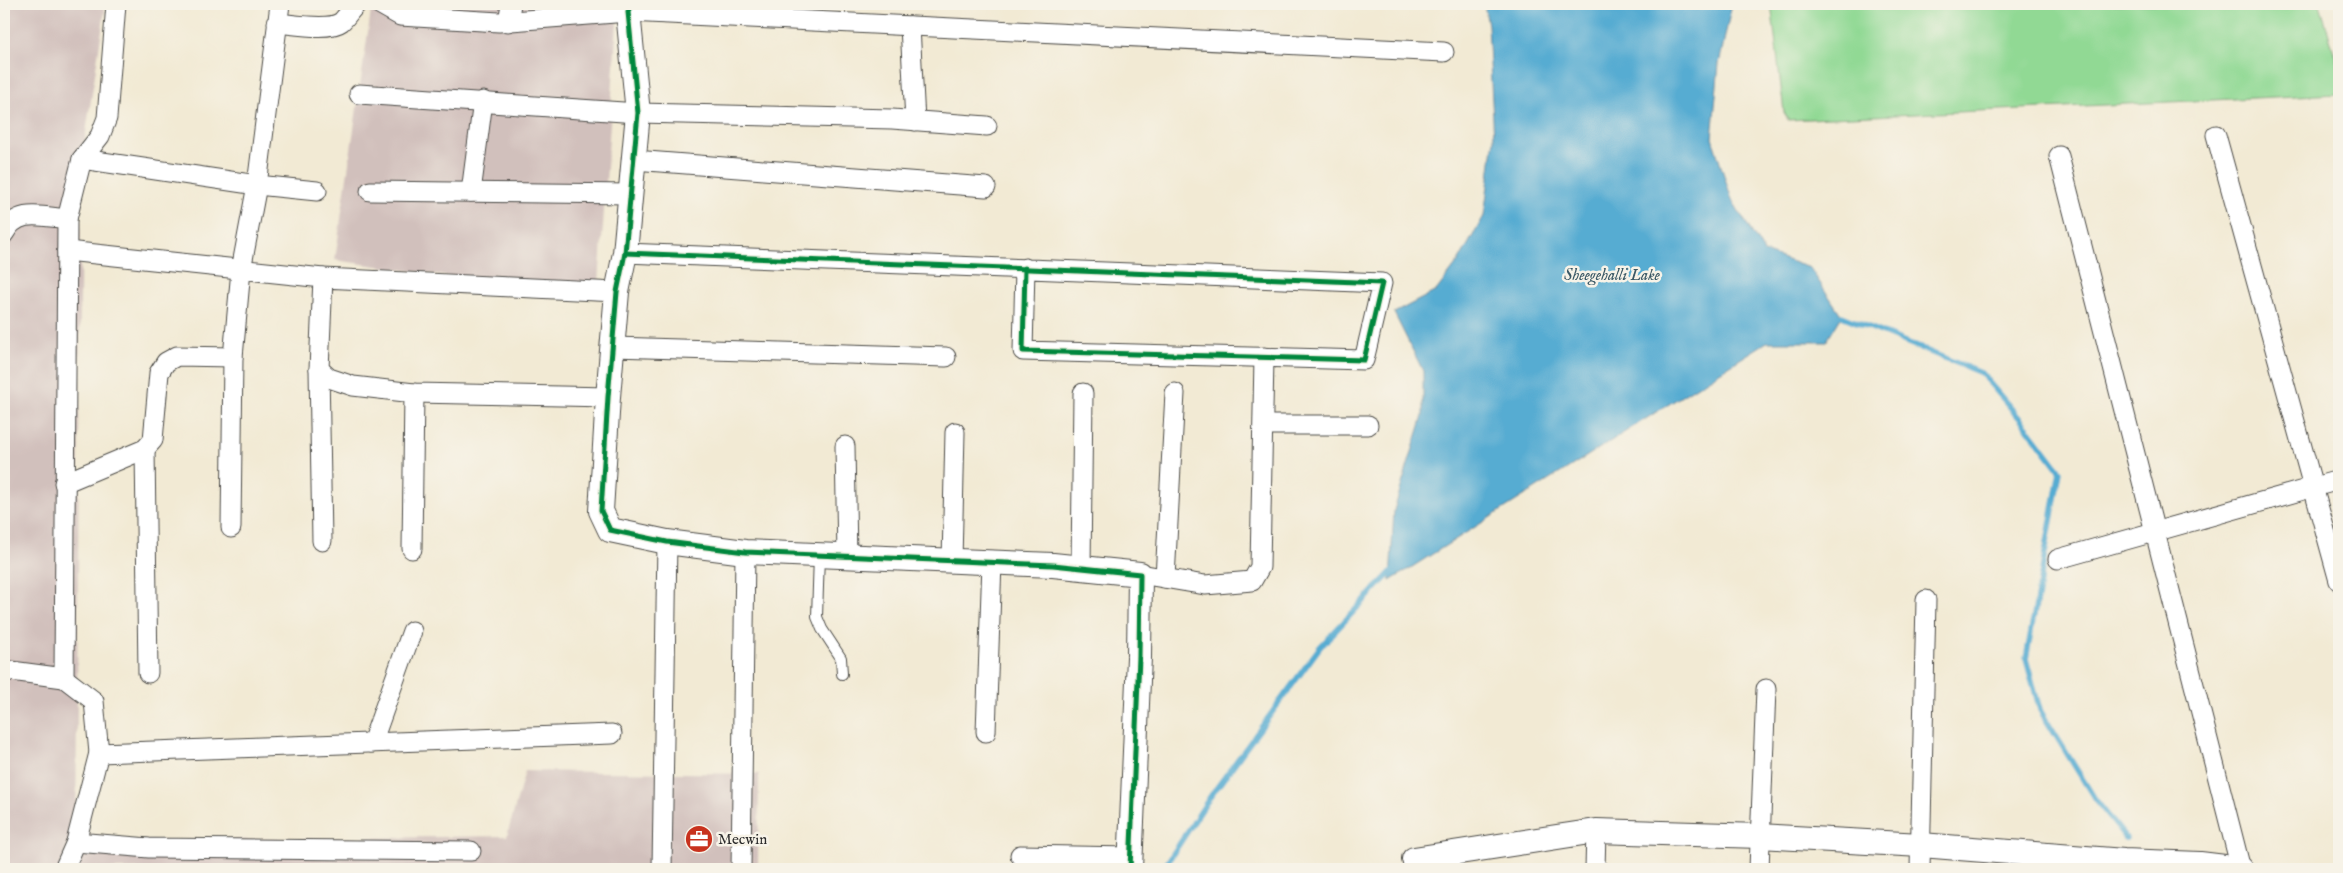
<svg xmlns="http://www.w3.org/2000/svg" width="2343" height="873" font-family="'IM FELL English',serif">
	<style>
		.industrial { fill: #d1c0bc }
		.green { fill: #91d994; stroke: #5e8260 }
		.water { fill: #56acd2; stroke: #406c7e }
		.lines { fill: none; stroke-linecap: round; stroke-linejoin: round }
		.stream { stroke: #56acd2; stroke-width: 5.5 }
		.service-casing { stroke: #494844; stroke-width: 12 }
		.minor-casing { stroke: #494844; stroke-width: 21 }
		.tertiary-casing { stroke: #494844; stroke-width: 26 }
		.service { stroke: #fff; stroke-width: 10 }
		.minor { stroke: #fff; stroke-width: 19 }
		.tertiary { stroke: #fff; stroke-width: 24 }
		.cycleway-casing { stroke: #f7f3e8; stroke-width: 8 }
		.cycleway { stroke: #00873e; stroke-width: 5 }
		.labels { text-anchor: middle; stroke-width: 5; stroke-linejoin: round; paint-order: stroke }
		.poi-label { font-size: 15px; fill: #2b2b2b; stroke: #f7f3e8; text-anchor: start }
		.water-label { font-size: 16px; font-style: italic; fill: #3a5865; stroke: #f7f3e8 }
	</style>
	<rect width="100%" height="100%" fill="#f7f3e8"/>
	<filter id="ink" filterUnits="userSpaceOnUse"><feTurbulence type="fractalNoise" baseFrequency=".02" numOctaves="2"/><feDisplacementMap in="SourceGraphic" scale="10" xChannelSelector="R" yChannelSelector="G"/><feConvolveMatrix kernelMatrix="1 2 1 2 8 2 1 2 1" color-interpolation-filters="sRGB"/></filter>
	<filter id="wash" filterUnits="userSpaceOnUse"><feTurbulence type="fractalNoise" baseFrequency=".0096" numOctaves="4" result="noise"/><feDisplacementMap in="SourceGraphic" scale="20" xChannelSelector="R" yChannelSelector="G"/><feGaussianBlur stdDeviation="1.12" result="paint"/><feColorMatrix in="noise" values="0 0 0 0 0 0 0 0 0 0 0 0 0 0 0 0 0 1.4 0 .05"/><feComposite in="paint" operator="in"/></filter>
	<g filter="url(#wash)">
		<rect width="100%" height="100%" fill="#f2ead4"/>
		<!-- industrial -->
		<g class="industrial">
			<path d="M 4,4 L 106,4 L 81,164 L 76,842 L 507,836 L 525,771 L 759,774 L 758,869 L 4,869 Z"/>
			<path d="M 372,4 L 620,4 L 618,8 L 598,298 L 335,260 Z"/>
		</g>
		<!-- green -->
		<path class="green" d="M 1771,4 L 2320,4 L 2339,70 L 2339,94 L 1788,120 L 1784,112 Z"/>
		<!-- water -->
		<path class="water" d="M 1484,4 L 1732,4 L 1719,64 L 1712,138 L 1732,200 L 1764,252 L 1810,268 L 1842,316 L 1826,342 L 1767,342 L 1390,581 L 1394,510 L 1423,416 L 1423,371 L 1394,313 L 1436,291 L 1458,262 L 1484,216 L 1494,139 L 1488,25 Z"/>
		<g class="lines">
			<!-- stream -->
			<g class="stream">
				<path d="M 1842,316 L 1981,373 L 2027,427 L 2060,471 L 2026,659 L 2040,710 L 2095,799 L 2126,838"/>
				<path d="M 1163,869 L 1210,797 L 1320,647 L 1395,568"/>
			</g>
		</g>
	</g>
	<g filter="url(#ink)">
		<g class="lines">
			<defs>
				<path id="service" d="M 819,555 L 817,617 L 822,629 L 841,658 L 842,674"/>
				<g id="minor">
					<path d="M 379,4 L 400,16 L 499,22 L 628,12 L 1444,52"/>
					<path d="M 508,22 L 511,4"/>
					<path d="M 277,23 C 292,24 329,31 341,22 C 345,19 351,9 357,4"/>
					<path d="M 910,26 L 915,121"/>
					<path d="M 359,94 L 638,113 L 892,119 L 987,126"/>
					<path d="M 2216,135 L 2339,581"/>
					<path d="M 2059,156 L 2241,869"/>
					<path d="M 82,159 L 257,185 L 317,191"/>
					<path d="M 634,160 L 986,187"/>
					<path d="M 370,191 L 631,194"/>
					<path d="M 471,192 L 483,101"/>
					<path d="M 4,234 C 17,207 43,217 67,219 L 82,159 L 100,136 L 107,118 L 116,4"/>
					<path d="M 67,251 L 323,278"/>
					<path d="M 625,253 L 1382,283 L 1364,360 L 1023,351 L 1025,268"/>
					<path d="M 614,347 L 946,357"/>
					<path d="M 319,369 L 329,378 L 353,386 L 414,393 L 608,397"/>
					<path d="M 1264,425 L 1368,425"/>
					<path d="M 845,446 L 847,556"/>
					<path d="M 145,449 L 148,673"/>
					<path d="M 64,483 L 145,449 L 153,440 L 159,373 L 166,362 L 177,356 L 233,357"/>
					<path d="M 231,528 L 233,357 L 241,270 L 257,185 L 280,4"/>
					<path d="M 322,541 L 319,369 L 323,278 L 617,292"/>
					<path d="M 412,549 L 414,393"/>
					<path d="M 2058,559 L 2339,480"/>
					<path d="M 952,561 L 955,432"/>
					<path d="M 1081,568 L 1083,393"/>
					<path d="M 1140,574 L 1205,585 L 1252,581 L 1260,567 L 1264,357"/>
					<path d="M 1165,578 L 1175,393"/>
					<path d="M 4,670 L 64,678 L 94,701 L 99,753 L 612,734"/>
					<path d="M 64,678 L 67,219"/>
					<path d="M 986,732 L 992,562"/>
					<path d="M 372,743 L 412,631"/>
					<path d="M 99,753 L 76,842 L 149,848 L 471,851"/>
					<path d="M 1020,855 L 1130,857"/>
					<path d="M 64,869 L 76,842"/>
					<path d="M 662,869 L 667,542"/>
					<path d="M 741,869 L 745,552"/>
					<path d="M 1595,869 L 1596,831"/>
					<path d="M 1759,869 L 1766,689"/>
					<path d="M 1920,869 L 1926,600"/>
				</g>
				<g id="tertiary">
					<path d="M 632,4 L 628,12 L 638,113 L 625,253 L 617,292 L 608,397 L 601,511 L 610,530 L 667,542 L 745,552 L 1053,565 L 1140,574 L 1139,657 L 1130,869"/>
					<path d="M 1414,859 L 1596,831 L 1760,836 L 1921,845 L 2124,861 L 2200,864 L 2241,869"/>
				</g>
			</defs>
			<!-- service casing -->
			<use href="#service" class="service-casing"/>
			<!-- minor casing -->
			<use href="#minor" class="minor-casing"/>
			<!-- tertiary casing -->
			<use href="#tertiary" class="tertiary-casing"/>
			<!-- service -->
			<use href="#service" class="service"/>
			<!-- minor -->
			<use href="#minor" class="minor"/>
			<!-- tertiary -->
			<use href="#tertiary" class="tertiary"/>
			<defs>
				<g id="cycleway">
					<path d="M 632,4 L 628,12 L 638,113 L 625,253 L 617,292 L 608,397 L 601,511 L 610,530 L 667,542 L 745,552 L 1053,565 L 1140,574 L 1139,657 L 1130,869"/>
					<path d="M 625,253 L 1382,283 L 1364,360 L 1023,351 L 1025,268"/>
				</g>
			</defs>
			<!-- cycleway casing -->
			<use href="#cycleway" class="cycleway-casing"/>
			<!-- cycleway -->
			<use href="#cycleway" class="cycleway"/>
		</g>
	</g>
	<!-- icons -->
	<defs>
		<symbol id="office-disc" viewBox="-11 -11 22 22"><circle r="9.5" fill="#c8321e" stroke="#f7f3e8"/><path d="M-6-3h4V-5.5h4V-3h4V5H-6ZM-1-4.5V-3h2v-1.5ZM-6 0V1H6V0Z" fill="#fff"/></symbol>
	</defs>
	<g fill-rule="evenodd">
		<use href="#office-disc" x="683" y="823" width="32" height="32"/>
	</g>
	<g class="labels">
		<!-- poi labels -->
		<g class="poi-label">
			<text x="718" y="844">Mecwin</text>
		</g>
		<!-- water labels -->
		<g class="water-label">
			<text x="1612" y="280">Sheegehalli Lake</text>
		</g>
	</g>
	<!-- margin -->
	<rect width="2343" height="873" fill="none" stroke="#f7f3e8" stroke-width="20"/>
</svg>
